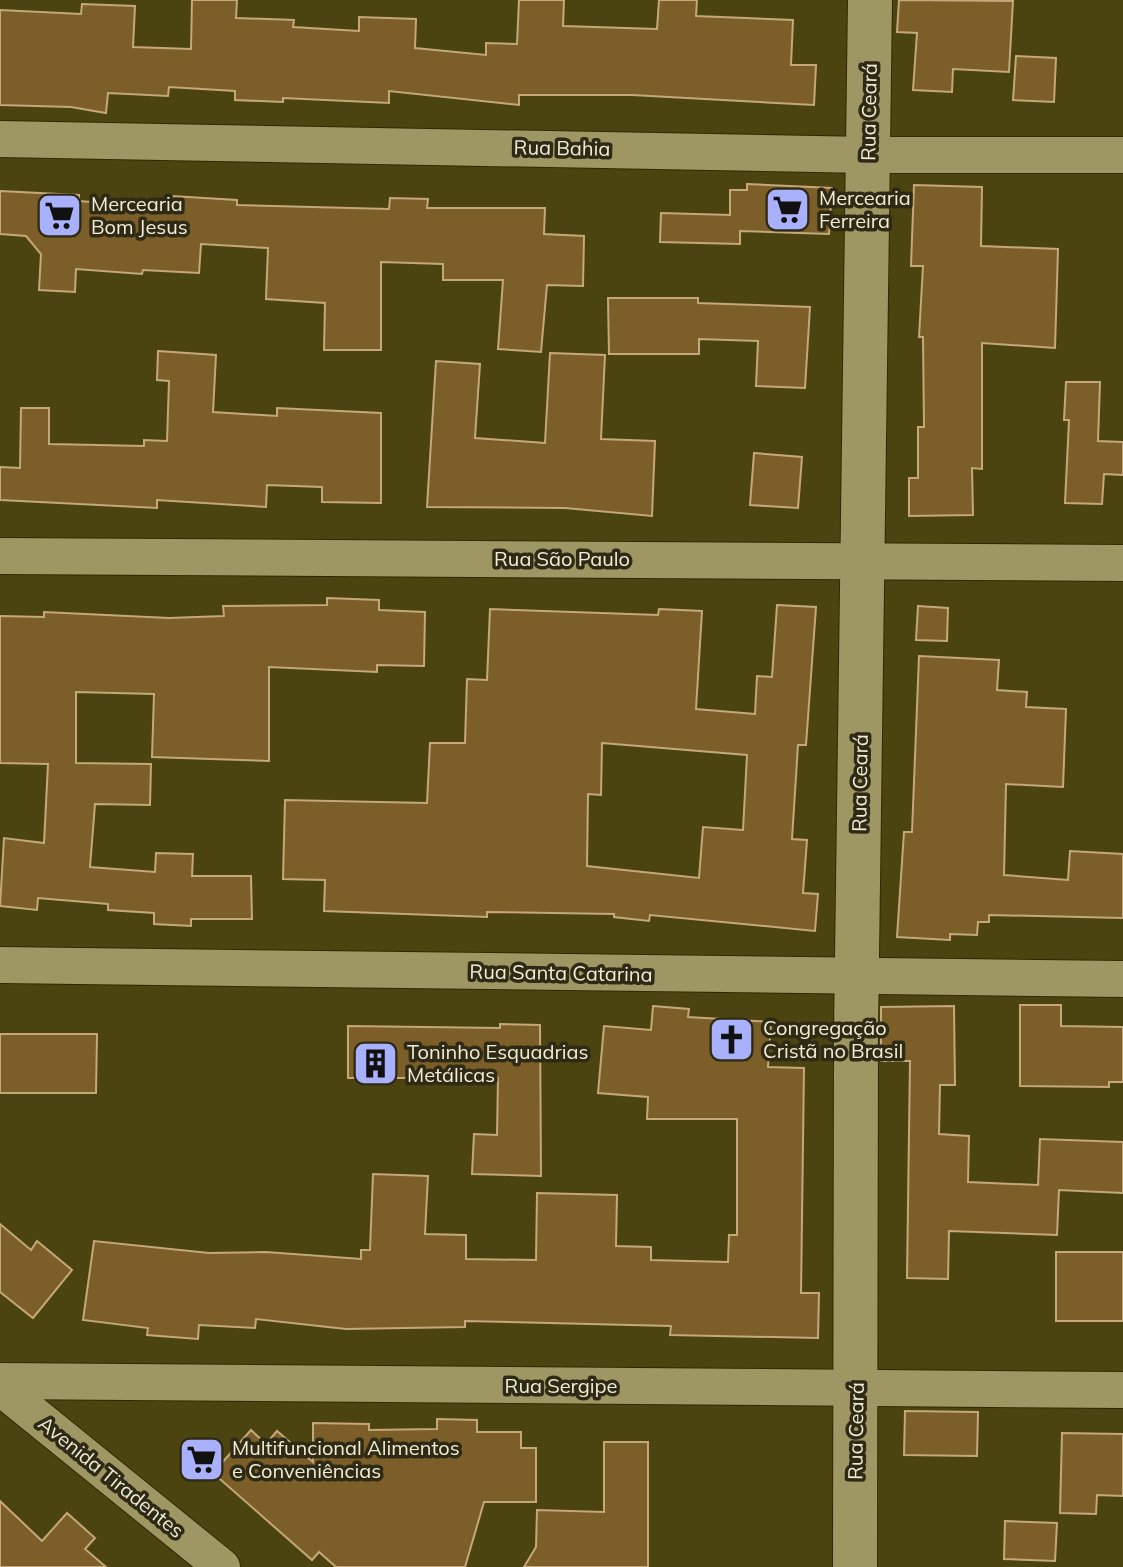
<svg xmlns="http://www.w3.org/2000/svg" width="1123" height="1567" font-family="Mulish,sans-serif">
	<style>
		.building { fill: #7b5e28; stroke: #c4a87a; stroke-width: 2; fill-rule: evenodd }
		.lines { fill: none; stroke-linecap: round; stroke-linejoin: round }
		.minor-casing { stroke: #302a03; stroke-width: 38 }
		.tertiary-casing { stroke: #302a03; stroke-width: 46 }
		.minor { stroke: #9e9663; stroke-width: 36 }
		.tertiary { stroke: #9e9663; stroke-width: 44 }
		.labels { text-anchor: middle; stroke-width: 7; stroke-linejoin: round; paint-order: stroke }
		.street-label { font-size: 20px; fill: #f1edd3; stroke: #2e2a15 }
		.poi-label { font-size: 20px; fill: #f1edd3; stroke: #2e2a15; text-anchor: start }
	</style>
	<rect width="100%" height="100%" fill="#4c4410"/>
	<!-- building -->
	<g class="building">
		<path d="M 192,0 L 237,0 L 236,18 L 294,20 L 293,27 L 359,31 L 359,17 L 416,19 L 415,48 L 486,55 L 486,43 L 517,44 L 519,0 L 564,0 L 563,26 L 657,29 L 659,0 L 697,0 L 696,16 L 793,20 L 791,65 L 816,65 L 814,105 L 632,95 L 519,95 L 519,105 L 389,91 L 389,103 L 283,98 L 283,102 L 235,100 L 235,91 L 169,87 L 168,96 L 108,93 L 106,113 L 71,107 L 0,105 L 0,10 L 81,14 L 82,4 L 135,6 L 133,47 L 191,49 Z"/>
		<path d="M 899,0 L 1013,1 L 1009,72 L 953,69 L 952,92 L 913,90 L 917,33 L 897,32 Z"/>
		<path d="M 1016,56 L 1056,58 L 1054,102 L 1013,100 Z"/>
		<path d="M 747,184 L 832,188 L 829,234 L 740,231 L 740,244 L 660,242 L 661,213 L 730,215 L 730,190 L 747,190 Z"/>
		<path d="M 914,185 L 982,187 L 981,246 L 1058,249 L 1055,348 L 982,343 L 982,469 L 972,468 L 973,515 L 909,516 L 909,478 L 918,478 L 918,427 L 924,427 L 923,337 L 919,337 L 923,266 L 911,266 Z"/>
		<path d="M 0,191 L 79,195 L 79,201 L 171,208 L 172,196 L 237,200 L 237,205 L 389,209 L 390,198 L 428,199 L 427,208 L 545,208 L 544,234 L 584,236 L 583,286 L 547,285 L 541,352 L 498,349 L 503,280 L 443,280 L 443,264 L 381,262 L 381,350 L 324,350 L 325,303 L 266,299 L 268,248 L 201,244 L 199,273 L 143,270 L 142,274 L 76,269 L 75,292 L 39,290 L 41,254 L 26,236 L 0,234 Z"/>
		<path d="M 608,298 L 698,298 L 698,303 L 810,307 L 805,388 L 756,386 L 758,341 L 699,339 L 699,354 L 609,354 Z"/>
		<path d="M 158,351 L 216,355 L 213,412 L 277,416 L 277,408 L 381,413 L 381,503 L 322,502 L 322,487 L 267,485 L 266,507 L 157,500 L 157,508 L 0,500 L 0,467 L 20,468 L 21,408 L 49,408 L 49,444 L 144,446 L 144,440 L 167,441 L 169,381 L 157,380 Z"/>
		<path d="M 550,353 L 605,355 L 601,439 L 655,441 L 652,516 L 565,508 L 427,507 L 436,361 L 480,364 L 475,438 L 545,443 Z"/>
		<path d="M 1066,382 L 1100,382 L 1098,441 L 1123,442 L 1123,475 L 1104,474 L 1102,504 L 1065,503 L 1069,420 L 1064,420 Z"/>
		<path d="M 754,453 L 802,457 L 798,508 L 750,505 Z"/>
		<path d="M 327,598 L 379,600 L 379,610 L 425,612 L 424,666 L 377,665 L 377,672 L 269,667 L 269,761 L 152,757 L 154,694 L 76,692 L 76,763 L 151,764 L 150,805 L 95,804 L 90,867 L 155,872 L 156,853 L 193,854 L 192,876 L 251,876 L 252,919 L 191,919 L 191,926 L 154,924 L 154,913 L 108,910 L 108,904 L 38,898 L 37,910 L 0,906 L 4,838 L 44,843 L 48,764 L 0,763 L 0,616 L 44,617 L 44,612 L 169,618 L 224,616 L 223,606 L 327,605 Z"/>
		<path d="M 777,605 L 816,607 L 806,745 L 798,745 L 792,839 L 807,840 L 803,893 L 818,894 L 815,931 L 650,915 L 649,921 L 614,917 L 614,914 L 487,912 L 487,917 L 324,911 L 325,880 L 283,879 L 285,800 L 427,803 L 430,743 L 465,743 L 467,679 L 487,680 L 490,609 L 658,615 L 659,609 L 702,611 L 696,709 L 755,714 L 757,676 L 772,677 ZM 602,743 L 747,755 L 743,830 L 703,827 L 699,878 L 587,866 L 588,794 L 601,795 Z"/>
		<path d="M 918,606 L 948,608 L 947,641 L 916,640 Z"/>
		<path d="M 919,656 L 999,660 L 997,690 L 1027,692 L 1026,707 L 1066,709 L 1063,787 L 1006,784 L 1004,875 L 1068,880 L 1070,851 L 1123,854 L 1123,918 L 989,915 L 989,922 L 978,922 L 977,935 L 950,934 L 950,940 L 897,937 L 904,832 L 912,832 Z"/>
		<path d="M 1020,1005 L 1061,1005 L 1061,1026 L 1123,1027 L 1123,1082 L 1109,1082 L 1109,1087 L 1020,1086 Z"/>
		<path d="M 653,1006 L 689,1009 L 688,1017 L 771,1022 L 768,1067 L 804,1068 L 801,1293 L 819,1293 L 818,1338 L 670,1335 L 671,1326 L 465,1321 L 465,1327 L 346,1329 L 256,1319 L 255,1328 L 199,1325 L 198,1339 L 147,1335 L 148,1328 L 83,1320 L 94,1241 L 209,1253 L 266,1252 L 361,1259 L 361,1250 L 370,1250 L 373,1174 L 428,1176 L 425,1234 L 466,1235 L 466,1259 L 536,1260 L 537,1193 L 617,1195 L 616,1246 L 651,1247 L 651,1260 L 728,1262 L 729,1235 L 737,1235 L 737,1119 L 647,1119 L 648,1097 L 598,1093 L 604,1026 L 651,1030 Z"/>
		<path d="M 954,1006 L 955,1085 L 940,1085 L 939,1134 L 969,1136 L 968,1182 L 1038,1185 L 1040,1139 L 1123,1142 L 1123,1193 L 1059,1190 L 1057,1235 L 949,1231 L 948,1279 L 907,1278 L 910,1061 L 881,1061 L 881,1007 Z"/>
		<path d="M 500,1024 L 540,1025 L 541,1176 L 472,1174 L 474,1134 L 497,1135 L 498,1078 L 348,1078 L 348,1026 L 500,1028 Z"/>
		<path d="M 0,1034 L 97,1034 L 96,1093 L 0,1093 Z"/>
		<path d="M 0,1224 L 31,1250 L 37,1241 L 72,1270 L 33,1318 L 0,1292 Z"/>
		<rect x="1056" y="1252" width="67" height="69"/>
		<path d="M 905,1411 L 978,1412 L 977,1456 L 904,1455 Z"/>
		<path d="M 437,1419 L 477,1420 L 477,1432 L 521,1432 L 521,1448 L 536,1448 L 536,1502 L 484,1502 L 465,1567 L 336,1567 L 319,1552 L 312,1560 L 213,1473 L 251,1430 L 266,1444 L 277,1431 L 313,1462 L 313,1423 L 369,1424 L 369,1430 L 437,1429 Z"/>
		<path d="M 1062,1433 L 1123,1434 L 1123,1496 L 1097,1495 L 1096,1514 L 1060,1513 Z"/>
		<path d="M 604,1442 L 648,1442 L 648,1567 L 524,1567 L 536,1547 L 537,1510 L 604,1512 Z"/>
		<path d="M 0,1501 L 42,1541 L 67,1513 L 95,1538 L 85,1549 L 106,1567 L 0,1567 Z"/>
		<path d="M 1005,1521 L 1057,1523 L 1055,1561 L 1004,1559 Z"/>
	</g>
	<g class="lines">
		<defs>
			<g id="minor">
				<path d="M 0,139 L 868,155 L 1123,155"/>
				<path d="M 0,556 L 1123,563"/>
				<path d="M 0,965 L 1123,979"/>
				<path d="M 0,1381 L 1123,1390"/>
				<path d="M 0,1387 L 222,1567"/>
			</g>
			<path id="tertiary" d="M 855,1567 L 856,1031 L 870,0"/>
		</defs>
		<!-- minor casing -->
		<use href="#minor" class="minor-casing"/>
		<!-- tertiary casing -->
		<use href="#tertiary" class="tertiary-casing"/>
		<!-- minor -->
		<use href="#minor" class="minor"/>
		<!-- tertiary -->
		<use href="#tertiary" class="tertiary"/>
	</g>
	<!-- icons -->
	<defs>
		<symbol id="supermarket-square" viewBox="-11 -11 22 22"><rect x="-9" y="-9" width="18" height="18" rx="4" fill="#a9b0fc" stroke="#2e2a15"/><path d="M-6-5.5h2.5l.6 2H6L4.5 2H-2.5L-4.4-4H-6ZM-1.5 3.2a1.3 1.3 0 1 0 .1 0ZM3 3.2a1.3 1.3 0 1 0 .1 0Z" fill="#111"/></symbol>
		<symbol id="church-square" viewBox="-11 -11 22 22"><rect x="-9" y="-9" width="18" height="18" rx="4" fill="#a9b0fc" stroke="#2e2a15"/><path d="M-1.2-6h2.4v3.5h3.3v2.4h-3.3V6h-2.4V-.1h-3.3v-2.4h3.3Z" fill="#111"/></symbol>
		<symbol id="building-square" viewBox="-11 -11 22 22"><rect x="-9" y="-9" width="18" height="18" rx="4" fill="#a9b0fc" stroke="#2e2a15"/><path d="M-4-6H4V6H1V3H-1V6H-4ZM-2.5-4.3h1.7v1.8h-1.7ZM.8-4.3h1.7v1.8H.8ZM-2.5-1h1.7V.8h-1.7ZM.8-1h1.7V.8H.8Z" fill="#111"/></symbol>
	</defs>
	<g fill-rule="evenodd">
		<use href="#supermarket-square" x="762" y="184" width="51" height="51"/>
		<use href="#supermarket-square" x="34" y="190" width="51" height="51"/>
		<use href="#church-square" x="706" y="1014" width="51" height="51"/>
		<use href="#building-square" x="350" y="1038" width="51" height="51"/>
		<use href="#supermarket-square" x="176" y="1434" width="51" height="51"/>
	</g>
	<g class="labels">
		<!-- street labels -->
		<g class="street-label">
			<text transform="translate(869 112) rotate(-89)" y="7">Rua Ceará</text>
			<text transform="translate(562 148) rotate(1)" y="7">Rua Bahia</text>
			<text x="562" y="566">Rua São Paulo</text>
			<text transform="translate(860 783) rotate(-89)" y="7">Rua Ceará</text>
			<text transform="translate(561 973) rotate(1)" y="7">Rua Santa Catarina</text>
			<text x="561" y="1393">Rua Sergipe</text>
			<text transform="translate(856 1431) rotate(-89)" y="7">Rua Ceará</text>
			<text transform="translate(111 1477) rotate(39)" y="7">Avenida Tiradentes</text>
		</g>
		<!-- poi labels -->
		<g class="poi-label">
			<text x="819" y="205">Mercearia<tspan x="819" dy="23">Ferreira</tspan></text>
			<text x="91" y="211">Mercearia<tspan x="91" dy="23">Bom Jesus</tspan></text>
			<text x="763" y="1035">Congregação<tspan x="763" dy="23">Cristã no Brasil</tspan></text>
			<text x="407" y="1059">Toninho Esquadrias<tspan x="407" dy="23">Metálicas</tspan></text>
			<text x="232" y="1455">Multifuncional Alimentos<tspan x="232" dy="23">e Conveniências</tspan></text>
		</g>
	</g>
</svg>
